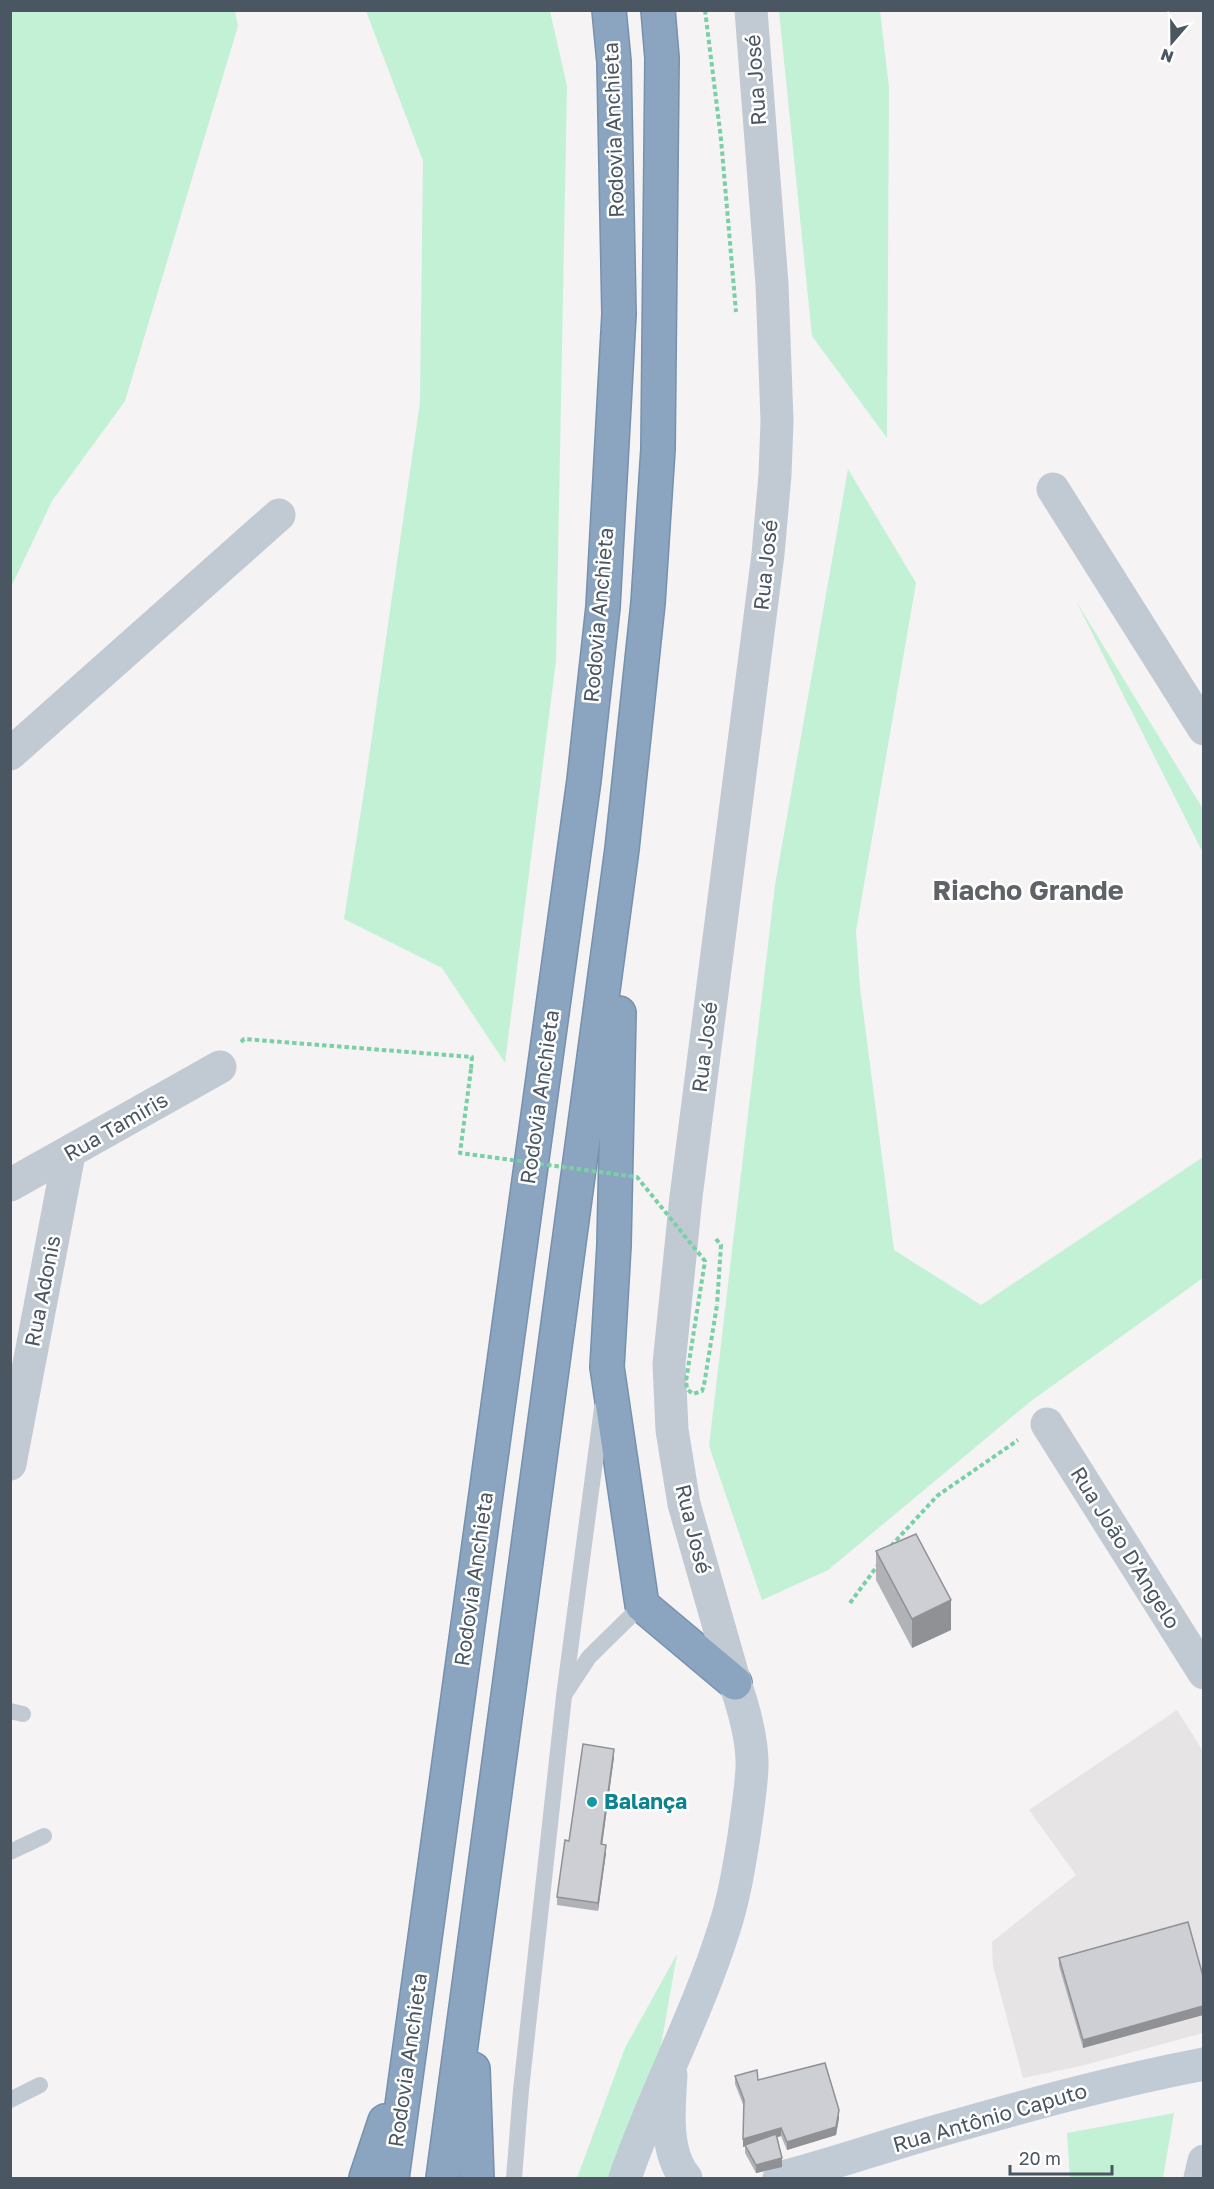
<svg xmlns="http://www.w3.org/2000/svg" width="1214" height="2189" font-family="'Golos Text',sans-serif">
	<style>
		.education { fill: #e6e4e5 }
		.green { fill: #c3f1d5 }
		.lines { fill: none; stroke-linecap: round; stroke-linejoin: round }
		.highway-casing { stroke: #7690ad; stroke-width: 36 }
		.path { stroke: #7ad0a6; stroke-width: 4; stroke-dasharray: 4.5 3; stroke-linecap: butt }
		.lane { stroke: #c1cad2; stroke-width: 16 }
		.street { stroke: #c1cad2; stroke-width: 33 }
		.secondary { stroke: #c1cbd6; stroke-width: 33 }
		.highway { stroke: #8ba5c1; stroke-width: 33 }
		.path-bridge { stroke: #7ad0a6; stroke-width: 4; stroke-dasharray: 4.5 3; stroke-linecap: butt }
		.wall { fill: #b0b2b7 }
		.shaded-wall { fill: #909195 }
		.building { fill: #cdcfd5; stroke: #909195; stroke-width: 1.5 }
		.culture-dot { fill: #0f9aa8; stroke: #fff; stroke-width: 2 }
		.labels { text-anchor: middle; stroke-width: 5; stroke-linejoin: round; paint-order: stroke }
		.street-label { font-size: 21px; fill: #4a5661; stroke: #fff }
		.culture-label { font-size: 21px; font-weight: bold; fill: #0d838f; stroke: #fff; text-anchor: start }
		.district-label { font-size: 27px; font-weight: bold; fill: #5f6368; stroke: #fff }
	</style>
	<rect width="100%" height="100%" fill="#f5f3f3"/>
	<!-- education -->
	<path class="education" d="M 1177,1710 L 1203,1751 L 1203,2033 L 1081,2066 L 1023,2078 L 993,1966 L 992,1942 L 1076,1875 L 1029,1810 Z"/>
	<!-- green -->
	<g class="green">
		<path d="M 11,10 L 235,11 L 238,26 L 125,401 L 52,501 L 11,587 Z"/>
		<path d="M 366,11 L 550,11 L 567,86 L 556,661 L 505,1063 L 442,968 L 344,919 L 365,785 L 420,402 L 423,161 Z"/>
		<path d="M 779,11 L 880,11 L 889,87 L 887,438 L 812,336 Z"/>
		<path d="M 848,469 L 916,583 L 856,931 L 860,987 L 894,1250 L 981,1305 L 1203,1157 L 1203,1278 L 1031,1401 L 828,1570 L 762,1600 L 709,1446 L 775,885 Z"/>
		<path d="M 1076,601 L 1203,809 L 1203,854 L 1203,853 Z"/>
		<path d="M 677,1954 L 661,2046 L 609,2178 L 577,2178 L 625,2048 Z"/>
		<path d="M 1174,2113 L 1163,2178 L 1070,2178 L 1067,2133 Z"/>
	</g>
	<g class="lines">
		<defs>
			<g id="highway">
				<path d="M 619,1013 L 614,1245 L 607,1367 L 642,1605 L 735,1683"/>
				<path d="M 473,2069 L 477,2178"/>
				<path d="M 366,2178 L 385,2121"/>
				<path d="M 392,2178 L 584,780 L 603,607 L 619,314 L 614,62 L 609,10"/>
				<path d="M 443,2178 L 622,849 L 648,603 L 658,449 L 662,58 L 658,10"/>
			</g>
		</defs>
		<!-- highway casing -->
		<use href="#highway" class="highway-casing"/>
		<!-- path -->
		<g class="path">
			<path d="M 705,10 L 721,139 L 736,312"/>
			<path d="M 241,1042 L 244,1039 L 472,1057 L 471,1069"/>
			<path d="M 716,1239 L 721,1245 L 717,1305"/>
			<path d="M 891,1546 L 937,1496 L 1018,1440"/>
			<path d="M 850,1603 L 878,1565"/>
		</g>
		<!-- lane -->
		<g class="lane">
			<path d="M 566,1692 L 589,1657 L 642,1605"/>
			<path d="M 10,1711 L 23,1714"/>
			<path d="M 10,1852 L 44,1836"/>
			<path d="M 10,2100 L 40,2085"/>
			<path d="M 514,2178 L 521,2090 L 564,1696 L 602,1408"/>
		</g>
		<!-- street -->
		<g class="street">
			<path d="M 1053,489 L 1204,729"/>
			<path d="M 10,754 L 279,515"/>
			<path d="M 10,1185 L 220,1067"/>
			<path d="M 1047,1424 L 1204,1673"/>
			<path d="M 10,1464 L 69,1154"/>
			<path d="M 735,1683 L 684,1504 L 672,1430 L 669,1364 L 686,1197 L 768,554 L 775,475 L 777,421 L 772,284 L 751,10"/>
			<path d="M 1200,2178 L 1204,2161"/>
		</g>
		<!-- secondary -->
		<g class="secondary">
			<path d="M 671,2075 C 669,2107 664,2152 686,2178"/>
			<path d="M 625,2178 C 654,2094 697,2015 724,1929 C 734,1899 739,1867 744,1836 C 747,1813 751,1790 752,1768 C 753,1741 744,1709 735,1683"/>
			<path d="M 779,2178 C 834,2164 887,2145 941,2130 C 1028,2105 1115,2081 1204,2064"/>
		</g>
		<!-- highway -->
		<use href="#highway" class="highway"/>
		<!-- path-bridge -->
		<path class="path-bridge" d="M 471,1069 L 460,1153 L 637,1177 L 705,1261 L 686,1381 L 687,1389 L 693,1394 L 702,1391 L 704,1385 L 717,1305"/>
	</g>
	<!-- wall -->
	<g class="wall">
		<path d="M 876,1551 L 951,1630 L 912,1648 L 876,1580 Z"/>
		<path d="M 614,1757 L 602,1845 L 606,1853 L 598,1911 L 557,1905 L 557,1897 L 569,1841 Z"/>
		<path d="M 1059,1958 L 1203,1976 L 1203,2015 L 1083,2048 L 1059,1966 Z"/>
		<path d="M 735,2076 L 758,2080 L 839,2118 L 836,2135 L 787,2150 L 781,2136 L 777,2137 L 782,2167 L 756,2173 L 745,2153 L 745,2146 L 743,2147 L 744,2107 L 735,2084 Z"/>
	</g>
	<!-- shaded-wall -->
	<g class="shaded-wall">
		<path d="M 951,1600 L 951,1630 L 912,1648 L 912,1619 Z"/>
		<path d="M 614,1749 L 614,1757 L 601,1853 L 601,1844 Z"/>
		<path d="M 606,1845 L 606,1853 L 598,1911 L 598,1903 Z"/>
		<path d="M 1203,2006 L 1203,2015 L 1083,2048 L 1083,2040 Z"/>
		<path d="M 839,2110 L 839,2118 L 836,2135 L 787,2150 L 787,2142 Z"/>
		<path d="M 781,2128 L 781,2136 L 743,2147 L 743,2139 Z"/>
		<path d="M 782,2158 L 782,2167 L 756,2173 L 756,2165 Z"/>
	</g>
	<!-- building -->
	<g class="building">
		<path d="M 916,1534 L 951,1600 L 912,1619 L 876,1551 Z"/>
		<path d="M 583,1744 L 614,1749 L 601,1844 L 606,1845 L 598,1903 L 557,1897 L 565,1840 L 569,1841 Z"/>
		<path d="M 1188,1922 L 1203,1976 L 1203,2006 L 1083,2040 L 1059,1958 Z"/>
		<path d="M 825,2063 L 839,2110 L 836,2127 L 787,2142 L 781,2128 L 743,2139 L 744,2100 L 735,2076 L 757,2070 L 758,2080 Z"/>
		<path d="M 776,2134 L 782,2158 L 756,2165 L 745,2145 Z"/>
	</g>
	<!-- markers -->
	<circle class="culture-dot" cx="592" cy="1802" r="6"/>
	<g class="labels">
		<!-- street labels -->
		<g class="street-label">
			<text transform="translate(756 80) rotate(-94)" y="7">Rua José</text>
			<text transform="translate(614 130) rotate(-92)" y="7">Rodovia Anchieta</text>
			<text transform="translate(766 565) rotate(-84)" y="7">Rua José</text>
			<text transform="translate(599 615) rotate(-85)" y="7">Rodovia Anchieta</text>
			<text transform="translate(705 1047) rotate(-83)" y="7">Rua José</text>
			<text transform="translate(540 1097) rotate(-82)" y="7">Rodovia Anchieta</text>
			<text transform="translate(116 1127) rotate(-30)" y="7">Rua Tamiris</text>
			<text transform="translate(43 1291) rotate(-79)" y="7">Rua Adonis</text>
			<text transform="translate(693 1529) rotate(76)" y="7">Rua José</text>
			<text transform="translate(1125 1548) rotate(58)" y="7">Rua João D'Angelo</text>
			<text transform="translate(474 1579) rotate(-82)" y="7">Rodovia Anchieta</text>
			<text transform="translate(408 2060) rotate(-82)" y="7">Rodovia Anchieta</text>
			<text transform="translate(990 2118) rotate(-16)" y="7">Rua Antônio Caputo</text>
		</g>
		<!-- culture labels -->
		<g class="culture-label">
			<text x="604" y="1809">Balança</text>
		</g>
		<!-- district labels -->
		<g class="district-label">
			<text x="1028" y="900">Riacho Grande</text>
		</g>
	</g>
	<!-- border -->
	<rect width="1214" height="2189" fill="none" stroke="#4a5661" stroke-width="24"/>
	<!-- north arrow -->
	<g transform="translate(1172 42) rotate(200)" stroke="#ffffff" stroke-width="4.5" paint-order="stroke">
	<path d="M0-4.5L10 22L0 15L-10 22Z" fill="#4a5661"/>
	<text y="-9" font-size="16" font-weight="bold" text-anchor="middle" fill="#4a5661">N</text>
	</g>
	<!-- scale -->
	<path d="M1010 2165v9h102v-9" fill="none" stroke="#4a5661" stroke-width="3"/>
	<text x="1019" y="2165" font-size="18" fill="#4a5661" stroke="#ffffff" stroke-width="4.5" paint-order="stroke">20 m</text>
</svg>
